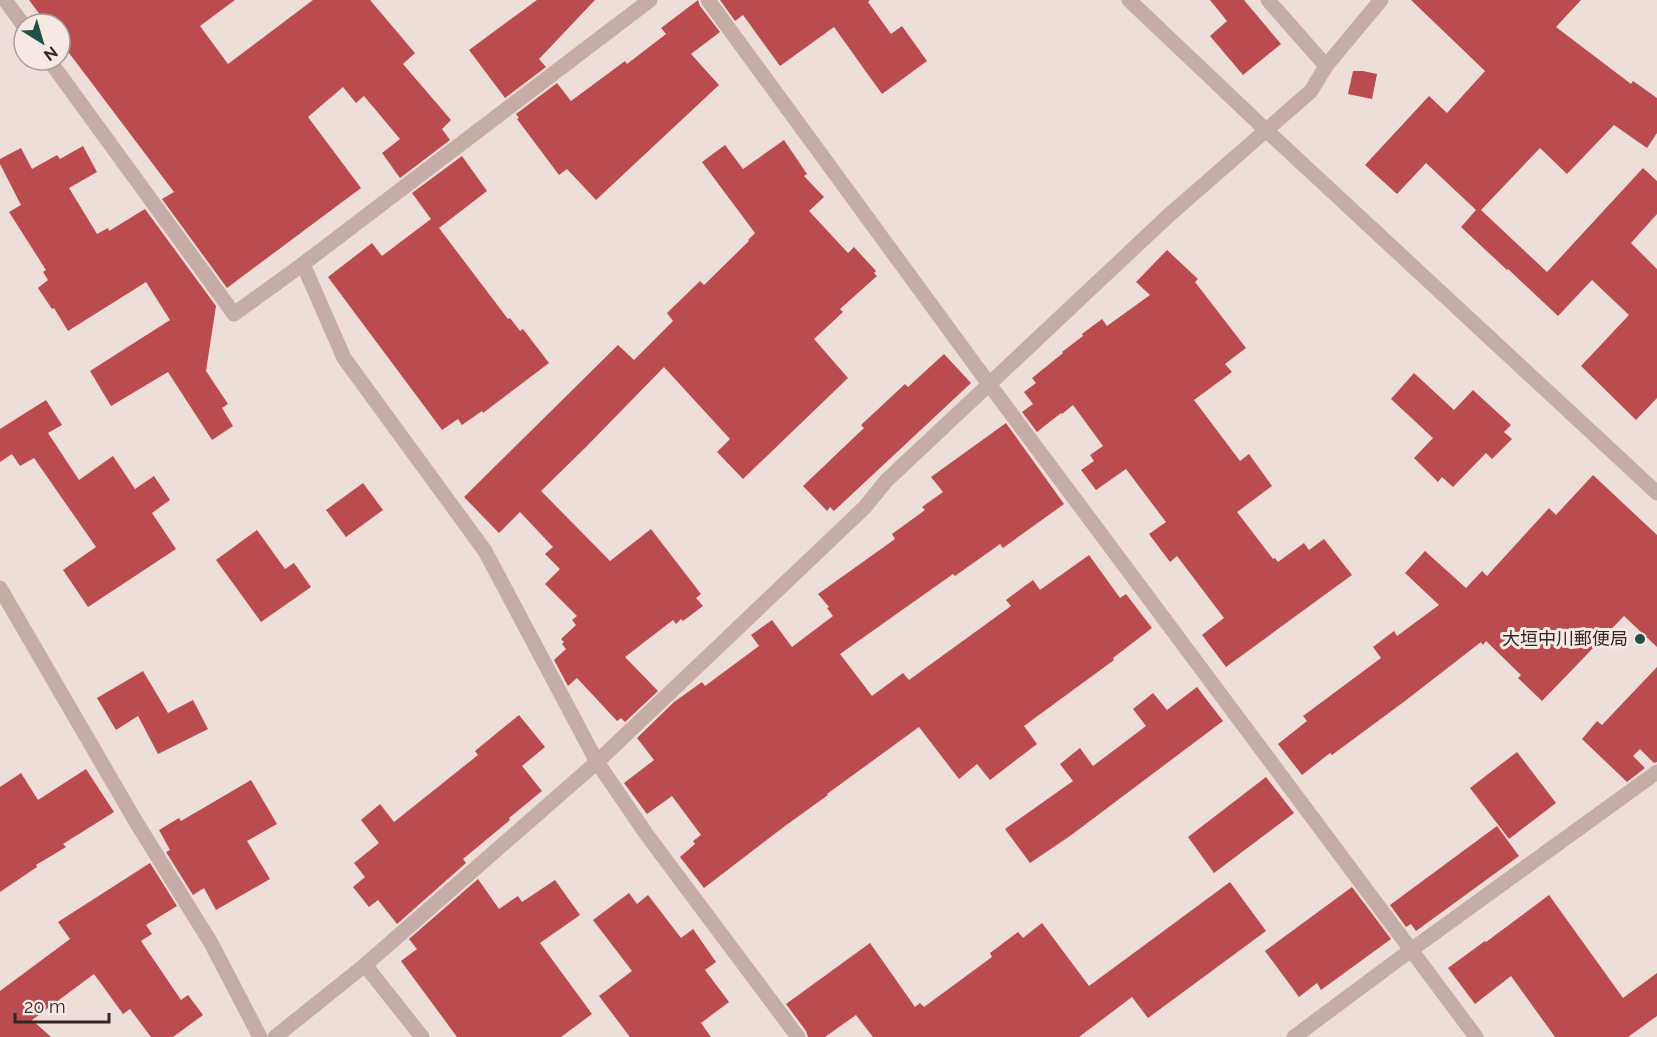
<svg xmlns="http://www.w3.org/2000/svg" width="1657" height="1037" font-family="Raleway,'Noto Sans JP',sans-serif">
	<style>
		.building { fill: #ba4b4e }
		.lines { fill: none; stroke-linecap: round; stroke-linejoin: round }
		.minor { stroke: #c5aca6; stroke-width: 15 }
		.poi-dot { fill: #204f45; stroke: #f6e9e4; stroke-width: 2 }
		.labels { text-anchor: middle; stroke-width: 6; stroke-linejoin: round; paint-order: stroke }
		.poi-label { font-size: 18px; fill: #322726; stroke: #f6e9e4; text-anchor: end }
	</style>
	<rect width="100%" height="100%" fill="#eeded9"/>
	<!-- building -->
	<g class="building">
		<path d="M 29,0 L 235,0 L 200,26 L 228,64 L 313,0 L 370,0 L 415,53 L 403,64 L 451,120 L 442,129 L 450,140 L 400,178 L 382,153 L 400,139 L 364,96 L 356,103 L 343,87 L 308,117 L 361,188 L 227,288 L 162,199 L 174,192 L 60,41 L 60,24 L 47,24 Z"/>
		<path d="M 537,0 L 595,0 L 539,59 L 546,67 L 505,98 L 469,50 Z"/>
		<path d="M 698,0 L 700,6 L 720,32 L 691,54 L 719,85 L 596,200 L 567,169 L 559,175 L 517,119 L 519,118 L 516,114 L 557,83 L 571,101 L 625,61 L 627,64 L 666,34 L 661,28 Z"/>
		<path d="M 720,0 L 870,0 L 868,2 L 891,34 L 902,26 L 927,61 L 882,94 L 834,27 L 780,66 L 743,15 L 735,21 Z"/>
		<path d="M 1210,0 L 1244,0 L 1281,44 L 1243,75 L 1210,36 L 1227,21 Z"/>
		<path d="M 1411,0 L 1581,0 L 1556,27 L 1631,84 L 1633,81 L 1657,98 L 1657,133 L 1647,148 L 1614,125 L 1567,174 L 1540,148 L 1481,210 L 1547,272 L 1643,168 L 1657,181 L 1657,214 L 1631,243 L 1657,269 L 1657,398 L 1636,420 L 1581,366 L 1629,315 L 1592,280 L 1558,316 L 1508,269 L 1507,270 L 1461,227 L 1476,210 L 1426,163 L 1397,194 L 1365,165 L 1429,96 L 1447,113 L 1485,71 Z"/>
		<path d="M 1353,71 L 1363,71 L 1377,74 L 1372,99 L 1348,94 Z"/>
		<path d="M 784,140 L 807,174 L 804,176 L 824,197 L 809,211 L 848,253 L 854,247 L 876,271 L 874,273 L 877,276 L 840,309 L 843,312 L 814,339 L 848,378 L 743,479 L 717,452 L 730,439 L 664,367 L 585,448 L 541,491 L 610,561 L 651,529 L 701,594 L 696,598 L 703,606 L 683,621 L 681,619 L 676,624 L 673,620 L 625,657 L 658,691 L 625,722 L 621,718 L 617,721 L 577,678 L 568,686 L 554,660 L 566,649 L 562,644 L 564,642 L 561,639 L 576,625 L 572,620 L 577,616 L 545,584 L 560,569 L 545,554 L 553,547 L 520,512 L 499,533 L 464,497 L 618,345 L 634,360 L 673,321 L 667,313 L 700,281 L 704,285 L 749,241 L 748,240 L 755,233 L 702,162 L 725,145 L 743,169 Z"/>
		<path d="M 83,146 L 97,172 L 69,188 L 97,234 L 108,228 L 109,231 L 145,209 L 216,306 L 206,371 L 228,404 L 222,408 L 233,426 L 212,440 L 168,372 L 111,406 L 90,371 L 170,320 L 146,282 L 68,331 L 54,308 L 52,309 L 38,288 L 48,280 L 43,272 L 46,270 L 9,212 L 21,205 L 0,164 L 0,159 L 21,148 L 32,169 L 57,155 L 60,159 Z"/>
		<path d="M 462,156 L 487,191 L 439,228 L 508,319 L 510,318 L 520,331 L 523,329 L 549,363 L 483,413 L 482,411 L 462,425 L 458,419 L 442,430 L 328,277 L 372,243 L 382,256 L 431,219 L 412,193 Z"/>
		<path d="M 1167,250 L 1198,279 L 1195,282 L 1246,348 L 1225,364 L 1232,372 L 1194,400 L 1240,461 L 1249,454 L 1272,486 L 1237,512 L 1273,559 L 1275,558 L 1278,562 L 1304,543 L 1309,550 L 1324,539 L 1352,575 L 1226,667 L 1202,635 L 1224,618 L 1177,556 L 1170,562 L 1149,534 L 1166,522 L 1126,469 L 1096,490 L 1081,470 L 1094,461 L 1090,455 L 1103,446 L 1073,405 L 1062,414 L 1061,413 L 1037,432 L 1022,412 L 1033,404 L 1024,392 L 1036,383 L 1032,378 L 1063,353 L 1062,352 L 1083,336 L 1082,334 L 1102,319 L 1107,326 L 1150,295 L 1136,282 Z"/>
		<path d="M 944,354 L 971,383 L 834,511 L 830,507 L 827,511 L 803,486 L 864,428 L 861,425 L 905,384 L 908,387 Z"/>
		<path d="M 1414,373 L 1454,410 L 1473,390 L 1511,425 L 1504,432 L 1512,439 L 1492,459 L 1486,453 L 1453,487 L 1442,477 L 1438,482 L 1414,458 L 1433,438 L 1391,399 Z"/>
		<path d="M 46,400 L 62,425 L 48,433 L 79,480 L 113,456 L 135,489 L 154,476 L 170,500 L 152,513 L 176,549 L 88,607 L 63,570 L 96,547 L 34,458 L 20,466 L 12,454 L 0,462 L 0,429 Z"/>
		<path d="M 1006,423 L 1064,504 L 1003,548 L 1000,544 L 955,576 L 953,574 L 840,654 L 872,696 L 903,673 L 909,680 L 1011,606 L 1006,600 L 1033,580 L 1040,590 L 1089,555 L 1120,598 L 1126,594 L 1152,628 L 1113,658 L 1114,660 L 1024,726 L 1037,744 L 990,780 L 977,764 L 959,779 L 919,727 L 827,794 L 828,795 L 785,826 L 704,888 L 680,857 L 695,844 L 693,841 L 701,835 L 672,796 L 647,814 L 624,783 L 654,760 L 637,738 L 674,702 L 702,682 L 705,686 L 759,646 L 751,635 L 772,620 L 792,647 L 833,616 L 827,608 L 829,607 L 818,594 L 895,539 L 892,534 L 925,510 L 922,507 L 943,492 L 931,477 Z"/>
		<path d="M 1593,475 L 1657,535 L 1657,647 L 1624,616 L 1542,701 L 1518,678 L 1521,675 L 1486,641 L 1483,645 L 1481,642 L 1405,701 L 1332,755 L 1330,753 L 1302,775 L 1278,744 L 1307,721 L 1303,716 L 1381,658 L 1373,647 L 1394,631 L 1397,636 L 1439,605 L 1405,573 L 1425,551 L 1466,588 L 1482,571 L 1487,576 L 1549,508 L 1556,515 Z"/>
		<path d="M 363,483 L 383,510 L 346,537 L 326,510 Z"/>
		<path d="M 257,530 L 285,569 L 294,563 L 311,587 L 261,622 L 216,560 Z"/>
		<path d="M 1657,667 L 1657,762 L 1654,763 L 1640,749 L 1633,756 L 1645,768 L 1627,782 L 1582,739 L 1597,721 L 1602,725 Z"/>
		<path d="M 143,671 L 168,713 L 193,700 L 208,729 L 158,754 L 138,716 L 116,730 L 97,698 Z"/>
		<path d="M 1197,687 L 1223,721 L 1070,836 L 1030,863 L 1005,829 L 1073,781 L 1060,764 L 1080,748 L 1093,766 L 1146,726 L 1133,709 L 1153,693 L 1167,710 Z"/>
		<path d="M 519,715 L 545,747 L 522,766 L 542,791 L 509,818 L 510,820 L 463,859 L 466,863 L 397,924 L 378,900 L 369,907 L 353,887 L 365,877 L 354,863 L 379,843 L 361,820 L 380,804 L 394,822 L 478,755 L 475,751 Z"/>
		<path d="M 1517,752 L 1556,803 L 1509,839 L 1470,788 Z"/>
		<path d="M 86,769 L 114,812 L 63,844 L 66,847 L 36,865 L 37,867 L 0,892 L 0,787 L 21,773 L 38,800 Z"/>
		<path d="M 1266,777 L 1294,813 L 1214,873 L 1188,837 Z"/>
		<path d="M 251,780 L 277,824 L 247,841 L 270,879 L 216,910 L 204,888 L 193,895 L 166,852 L 170,850 L 159,830 L 179,818 L 181,821 Z"/>
		<path d="M 1497,826 L 1519,856 L 1416,931 L 1411,924 L 1406,927 L 1390,905 Z"/>
		<path d="M 150,863 L 177,906 L 146,925 L 152,934 L 141,941 L 181,1000 L 188,995 L 203,1015 L 173,1037 L 151,1037 L 130,1009 L 123,1014 L 94,974 L 32,1020 L 51,1037 L 0,1037 L 0,991 L 70,939 L 58,922 Z"/>
		<path d="M 478,879 L 499,909 L 518,896 L 522,902 L 555,880 L 580,915 L 540,943 L 592,1014 L 561,1037 L 457,1037 L 401,961 L 417,949 L 409,939 Z"/>
		<path d="M 1230,882 L 1266,931 L 1148,1018 L 1132,997 L 1079,1037 L 873,1037 L 856,1015 L 825,1037 L 808,1037 L 806,1031 L 786,1004 L 870,943 L 915,1007 L 920,1003 L 924,1007 L 992,957 L 990,953 L 1018,932 L 1023,938 L 1042,923 L 1089,986 Z"/>
		<path d="M 1352,887 L 1391,939 L 1321,990 L 1317,983 L 1299,997 L 1265,951 Z"/>
		<path d="M 629,893 L 637,904 L 648,895 L 681,938 L 693,929 L 716,962 L 705,970 L 729,1002 L 701,1023 L 711,1037 L 630,1037 L 599,996 L 632,971 L 593,920 Z"/>
		<path d="M 1549,895 L 1623,998 L 1657,973 L 1657,1016 L 1628,1037 L 1555,1037 L 1511,976 L 1475,1004 L 1448,968 L 1485,941 L 1486,942 Z"/>
	</g>
	<g class="lines">
		<!-- minor -->
		<g class="minor">
			<path d="M 5,0 L 24,26"/>
			<path d="M 708,0 L 989,384 L 1476,1037"/>
			<path d="M 1129,0 L 1267,131 L 1657,493"/>
			<path d="M 1268,0 L 1326,66"/>
			<path d="M 49,60 L 234,314 L 303,264 L 650,0"/>
			<path d="M 303,264 L 344,358 L 485,551 L 597,762 L 647,835 L 798,1037"/>
			<path d="M 0,588 L 136,822 L 211,943 L 260,1037"/>
			<path d="M 365,965 L 422,1037"/>
			<path d="M 275,1037 L 365,965 L 597,762 L 865,507 L 886,481 L 1168,216 L 1311,91 L 1326,66 L 1381,0"/>
			<path d="M 1294,1037 L 1411,950 L 1657,772"/>
		</g>
	</g>
	<!-- markers -->
	<circle class="poi-dot" cx="1640" cy="639" r="6"/>
	<g class="labels">
		<!-- poi labels -->
		<g class="poi-label">
			<text x="1628" y="645">大垣中川郵便局</text>
		</g>
	</g>
	<!-- north arrow -->
	<g transform="translate(42 42) rotate(143)"><circle r="28" fill="#f6e9e4" stroke="#a89b98" stroke-width="1.5"/>
	<path d="M0-4.5L10 22L0 15L-10 22Z" fill="#204f45"/>
	<text y="-9" font-size="16" font-weight="bold" text-anchor="middle" fill="#322726">N</text>
	</g>
	<!-- scale -->
	<path d="M15 1013v9h94v-9" fill="none" stroke="#322726" stroke-width="3"/>
	<text x="24" y="1013" font-size="18" fill="#322726" stroke="#f6e9e4" stroke-width="4.5" paint-order="stroke">20 m</text>
</svg>
